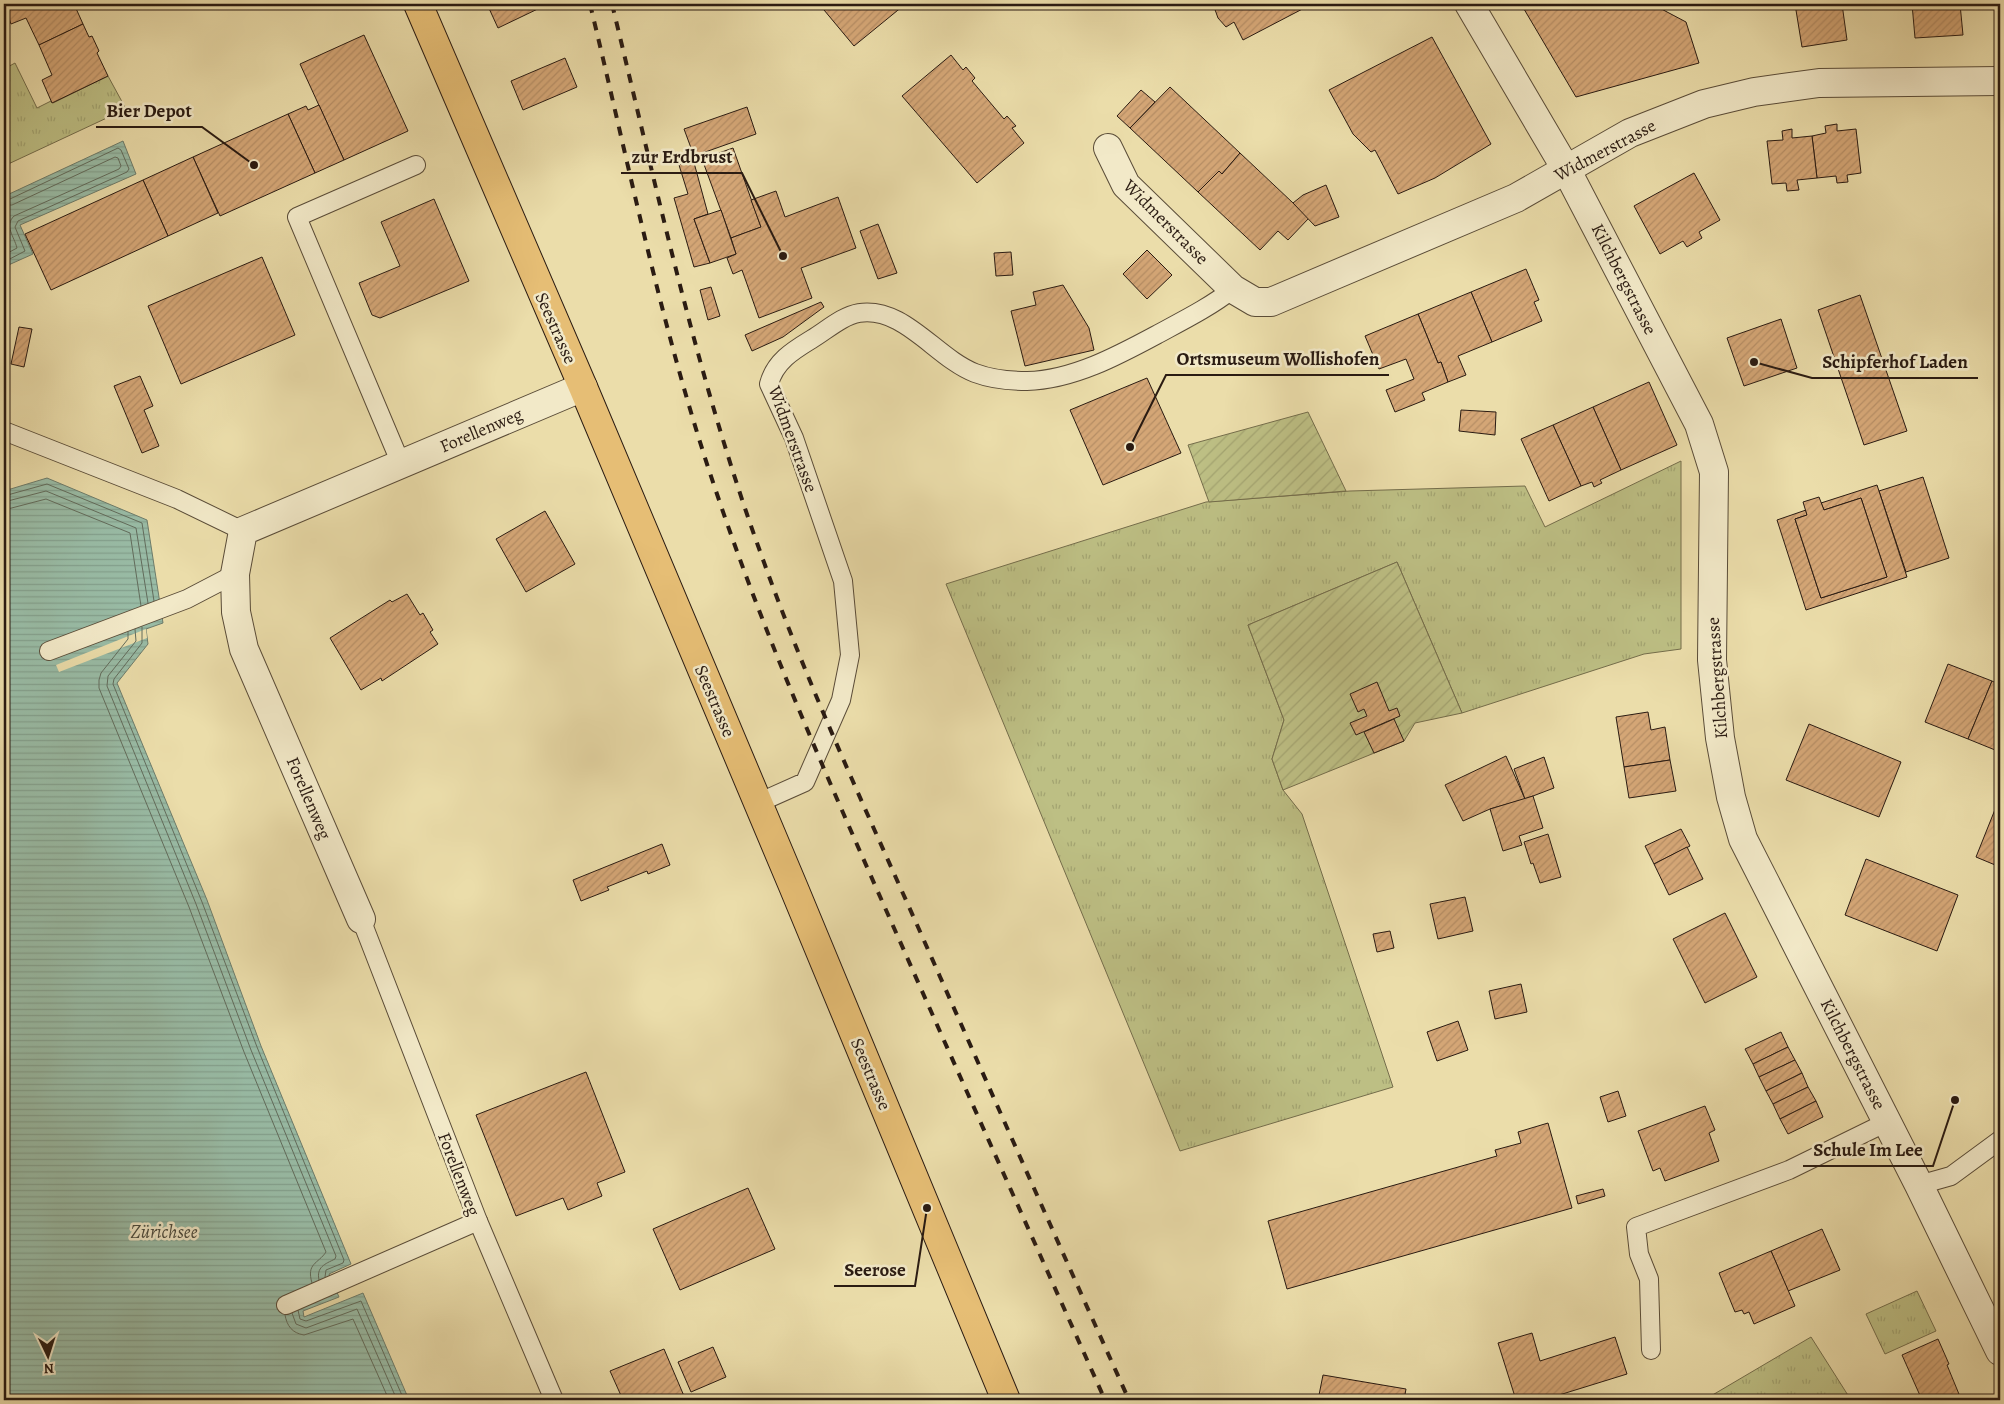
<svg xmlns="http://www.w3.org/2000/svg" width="2004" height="1404" font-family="Alegreya,serif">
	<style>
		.grass { fill: url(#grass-tufts); stroke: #746d4b }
		.garden { fill: url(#garden-furrows); stroke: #746d4b }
		.water { fill: url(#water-rules); stroke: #6d7c6b }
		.pier { fill: #ebddaa }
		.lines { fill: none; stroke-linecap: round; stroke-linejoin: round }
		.shore { stroke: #626c5c; stroke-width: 1 }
		.building { fill: url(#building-hatch); stroke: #2a1b12 }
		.service-casing { stroke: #5a4c38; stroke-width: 20 }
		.minor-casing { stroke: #5a4c38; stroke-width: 30 }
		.primary-casing { stroke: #2a1b12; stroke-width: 30 }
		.service { stroke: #f2e9c8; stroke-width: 18 }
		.minor { stroke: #f2e9c8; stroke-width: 28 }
		.primary { stroke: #e6be75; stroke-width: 28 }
		.rail { stroke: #2a1b12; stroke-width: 4; stroke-dasharray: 9 9; stroke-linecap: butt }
		.labels { text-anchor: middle; stroke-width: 5; stroke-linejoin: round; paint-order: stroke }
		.street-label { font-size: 18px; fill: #2a1b12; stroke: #f2e9c8 }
		.water-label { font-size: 19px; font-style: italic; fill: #4b4b3e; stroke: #f2e9c8 }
		.leader { fill: none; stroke: #2a1b12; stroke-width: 2 }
		.callout-dot { fill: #2a1b12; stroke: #f2e9c8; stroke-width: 2 }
		.callout-label { font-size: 19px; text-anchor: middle; font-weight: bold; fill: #2a1b12; stroke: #f2e9c8; stroke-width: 5; stroke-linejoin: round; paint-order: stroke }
	</style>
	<defs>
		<pattern id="grass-tufts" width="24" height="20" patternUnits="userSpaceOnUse" patternTransform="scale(1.25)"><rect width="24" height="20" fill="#bdbf84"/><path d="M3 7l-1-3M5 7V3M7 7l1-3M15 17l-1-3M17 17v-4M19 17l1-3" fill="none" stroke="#a3a471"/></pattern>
		<pattern id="garden-furrows" width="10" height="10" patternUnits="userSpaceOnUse" patternTransform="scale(1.25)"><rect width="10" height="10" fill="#bdbf84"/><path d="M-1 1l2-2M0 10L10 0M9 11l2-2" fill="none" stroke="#a3a471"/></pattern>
		<pattern id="water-rules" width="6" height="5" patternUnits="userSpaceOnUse" patternTransform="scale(1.25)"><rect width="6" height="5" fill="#99bca6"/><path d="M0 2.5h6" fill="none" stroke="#84a18e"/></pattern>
		<pattern id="building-hatch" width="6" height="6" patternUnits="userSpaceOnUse" patternTransform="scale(1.25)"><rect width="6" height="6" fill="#d4a676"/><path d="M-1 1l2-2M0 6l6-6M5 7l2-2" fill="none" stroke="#b68e65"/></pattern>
	</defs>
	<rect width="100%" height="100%" fill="#ebddaa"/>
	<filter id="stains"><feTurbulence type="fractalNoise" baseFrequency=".004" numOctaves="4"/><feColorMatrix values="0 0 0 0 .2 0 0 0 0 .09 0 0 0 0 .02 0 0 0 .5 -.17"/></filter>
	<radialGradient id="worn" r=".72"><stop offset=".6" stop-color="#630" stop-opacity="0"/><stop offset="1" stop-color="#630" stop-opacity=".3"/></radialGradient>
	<!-- grass -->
	<g class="grass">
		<path d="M 15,63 L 37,108 L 51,101 L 53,103 L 108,76 L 126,109 L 4,166 L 4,69 Z"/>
		<path d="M 1681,461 L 1681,649 L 1644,654 L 1462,713 L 1397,562 L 1248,625 L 1284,720 L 1272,759 L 1283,790 L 1302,814 L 1393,1087 L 1180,1151 L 946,584 L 1206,502 L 1350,491 L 1525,486 L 1545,527 Z"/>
		<path d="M 1917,1291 L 1936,1331 L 1885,1354 L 1866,1314 Z"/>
		<path d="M 1811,1337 L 1851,1400 L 1704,1400 Z"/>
	</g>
	<!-- garden -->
	<g class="garden">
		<path d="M 1308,412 L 1346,491 L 1209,502 L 1188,445 Z"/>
		<path d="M 1397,562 L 1462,713 L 1415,723 L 1404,741 L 1283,790 L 1272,759 L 1284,720 L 1248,625 Z"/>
	</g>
	<!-- water -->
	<g class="water">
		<path d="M 123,141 L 136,174 L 20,225 L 33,254 L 4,267 L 4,188 L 7,195 Z"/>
		<path d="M 47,478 L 147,520 L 163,623 L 146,629 L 148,644 L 117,683 L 207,900 L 261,1046 L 351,1264 L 329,1274 L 339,1297 L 303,1311 L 304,1317 L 363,1293 L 409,1400 L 4,1400 L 4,491 Z"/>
	</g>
	<!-- pier -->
	<path class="pier" d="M 146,629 L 147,638 L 59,672 L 56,665 Z"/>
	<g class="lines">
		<!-- shore -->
		<g class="shore">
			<path d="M 4,198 L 10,199 L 118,148 L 121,150 L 129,169 L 127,172 L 18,221 L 15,227 L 25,251 L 4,262"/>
			<path d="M 4,205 L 12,205 L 115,157 L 118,158 L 121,166 L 119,169 L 14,216 C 4,226 14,236 17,248 L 4,255"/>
			<path d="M 4,496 L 47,484 L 142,523 L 154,601"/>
			<path d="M 4,502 L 46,491 L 136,528 L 148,603"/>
			<path d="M 4,510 L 46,499 L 130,533 L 141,606"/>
			<path d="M 142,627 L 142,643 L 114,679 L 113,684 L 202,902 L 257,1047 L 344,1260 L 343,1263 L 326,1270 L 325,1277"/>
			<path d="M 135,629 L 136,641 L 108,676 L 107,686 L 196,904 L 251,1050 L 336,1256 L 335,1259 C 325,1264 316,1267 319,1280"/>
			<path d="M 128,632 L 128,639 L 101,673 L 99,680 L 99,688 L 189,907 L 244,1052 L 326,1252 C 318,1264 306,1263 312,1283"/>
			<path d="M 298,1310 L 300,1319 L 306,1321 L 361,1301 L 404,1400"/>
			<path d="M 292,1313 L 296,1324 L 306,1328 L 357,1309 L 397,1400"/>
			<path d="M 285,1315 C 287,1326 292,1333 304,1335 L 353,1319 L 389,1400"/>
		</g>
	</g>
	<!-- building -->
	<g class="building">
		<path d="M 4,4 L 74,4 L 83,24 L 39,45 L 26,18 L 11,24 Z"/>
		<path d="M 487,4 L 545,4 L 546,5 L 498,28 Z"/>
		<path d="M 819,4 L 901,4 L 903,6 L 854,46 Z"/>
		<path d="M 1213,4 L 1312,4 L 1243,40 L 1234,22 L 1226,27 L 1218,18 Z"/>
		<path d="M 1521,4 L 1652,4 L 1686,22 L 1699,63 L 1576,97 Z"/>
		<path d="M 1795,4 L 1842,4 L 1847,40 L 1802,47 Z"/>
		<path d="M 1912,4 L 1960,4 L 1963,35 L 1915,38 Z"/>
		<path d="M 83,24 L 89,37 L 92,36 L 99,51 L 97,53 L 108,76 L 52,103 L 42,80 L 52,75 L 39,45 Z"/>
		<path d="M 364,35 L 408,131 L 344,160 L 300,64 Z"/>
		<path d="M 1432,37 L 1491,144 L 1435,178 L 1398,194 L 1375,150 L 1371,152 L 1353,134 L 1329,90 Z"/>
		<path d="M 951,55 L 963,70 L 966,67 L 975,78 L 972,81 L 1004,119 L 1007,116 L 1016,126 L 1012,128 L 1024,143 L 977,183 L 902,96 Z"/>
		<path d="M 565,58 L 577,87 L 523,110 L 511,81 Z"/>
		<path d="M 1170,87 L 1240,153 L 1222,174 L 1219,171 L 1198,192 L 1130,128 Z"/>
		<path d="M 1141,90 L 1155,102 L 1130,128 L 1117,116 Z"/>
		<path d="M 319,105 L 344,160 L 315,173 L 288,114 L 306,106 L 308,110 Z"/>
		<path d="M 747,107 L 756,134 L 694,156 L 684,129 Z"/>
		<path d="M 288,114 L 315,173 L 220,216 L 193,157 Z"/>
		<path d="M 1837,124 L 1837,131 L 1856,129 L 1861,173 L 1847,175 L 1848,182 L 1837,183 L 1836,176 L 1817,178 L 1812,136 L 1826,133 L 1825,126 Z"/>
		<path d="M 1792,129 L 1792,138 L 1812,136 L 1817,178 L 1797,180 L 1799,190 L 1787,191 L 1786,183 L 1772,184 L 1767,141 L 1783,140 L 1782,131 Z"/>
		<path d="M 733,148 L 761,227 L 731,238 L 702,159 Z"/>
		<path d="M 1240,153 L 1309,218 L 1288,240 L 1278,231 L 1260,250 L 1198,192 L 1219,171 L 1222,174 Z"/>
		<path d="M 193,157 L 218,213 L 168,236 L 143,180 Z"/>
		<path d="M 693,159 L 708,214 L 694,219 L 710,263 L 694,267 L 674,198 L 688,194 L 679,165 Z"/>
		<path d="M 1694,173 L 1720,220 L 1699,232 L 1702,238 L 1687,247 L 1683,241 L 1660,254 L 1634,206 Z"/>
		<path d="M 143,180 L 168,236 L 51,290 L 25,234 Z"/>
		<path d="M 1326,185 L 1339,217 L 1315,226 L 1293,203 L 1303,195 Z"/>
		<path d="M 776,191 L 785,217 L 838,197 L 856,248 L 801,268 L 812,298 L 759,318 L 742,270 L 733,274 L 727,258 L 736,254 L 731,238 L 761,227 L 751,200 Z"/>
		<path d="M 434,199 L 469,281 L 380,318 L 372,315 L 359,283 L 400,266 L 381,222 Z"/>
		<path d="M 721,210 L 736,254 L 710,263 L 694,219 Z"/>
		<path d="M 878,224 L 897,273 L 878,279 L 860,231 Z"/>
		<path d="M 1147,250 L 1172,275 L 1147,299 L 1123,274 Z"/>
		<path d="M 1011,252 L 1013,275 L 996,276 L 994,253 Z"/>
		<path d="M 262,257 L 295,335 L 181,384 L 148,306 Z"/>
		<path d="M 1526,269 L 1539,300 L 1534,302 L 1542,321 L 1492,342 L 1471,292 Z"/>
		<path d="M 1063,285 L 1089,328 L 1094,350 L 1025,366 L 1011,311 L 1036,305 L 1033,292 Z"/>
		<path d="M 711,287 L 720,316 L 708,320 L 700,290 Z"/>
		<path d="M 1471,292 L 1492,342 L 1458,356 L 1466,375 L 1448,382 L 1441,362 L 1438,363 L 1418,314 Z"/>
		<path d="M 1860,295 L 1907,431 L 1864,445 L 1818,310 Z"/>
		<path d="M 821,302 L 824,307 L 783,337 L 752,351 L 745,335 Z"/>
		<path d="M 1418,314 L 1438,363 L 1441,362 L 1448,382 L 1422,393 L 1425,400 L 1395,412 L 1386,390 L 1414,379 L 1406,359 L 1379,369 L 1365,336 Z"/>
		<path d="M 1781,319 L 1797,368 L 1744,386 L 1727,338 Z"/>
		<path d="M 19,327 L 32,329 L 24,367 L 11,364 Z"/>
		<path d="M 140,376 L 153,406 L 144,410 L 159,446 L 142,453 L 114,386 Z"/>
		<path d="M 1147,378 L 1181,453 L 1103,485 L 1070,410 Z"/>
		<path d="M 1649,382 L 1677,445 L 1621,470 L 1593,407 Z"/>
		<path d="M 1593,407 L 1621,470 L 1600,480 L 1602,483 L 1594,487 L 1592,482 L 1581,486 L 1553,425 Z"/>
		<path d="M 1461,410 L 1496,412 L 1495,435 L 1459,431 Z"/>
		<path d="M 1553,425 L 1581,486 L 1549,501 L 1521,439 Z"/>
		<path d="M 1923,477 L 1949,558 L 1906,572 L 1879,491 Z"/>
		<path d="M 1877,485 L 1907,577 L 1806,610 L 1777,520 L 1806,510 L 1807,515 L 1795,519 L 1821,598 L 1887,577 L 1861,498 L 1824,510 L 1821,503 Z"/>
		<path d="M 1819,497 L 1824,510 L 1861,498 L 1887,577 L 1821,598 L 1795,519 L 1807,515 L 1803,502 Z"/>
		<path d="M 545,511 L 575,564 L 526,592 L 496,539 Z"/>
		<path d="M 407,594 L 420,615 L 423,613 L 433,630 L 430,632 L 438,644 L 382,681 L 381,678 L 361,690 L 330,638 L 390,600 L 392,602 Z"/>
		<path d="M 1948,664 L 1992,681 L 1968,739 L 1925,722 Z"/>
		<path d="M 1992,681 L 2000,685 L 2000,752 L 1968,739 Z"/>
		<path d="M 1377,682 L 1389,711 L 1397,708 L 1400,716 L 1356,735 L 1350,723 L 1367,716 L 1364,709 L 1358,712 L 1350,694 Z"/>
		<path d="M 1648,712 L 1651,730 L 1665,727 L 1670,760 L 1624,767 L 1616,717 Z"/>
		<path d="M 1394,719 L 1404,741 L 1374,753 L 1364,732 Z"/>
		<path d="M 1809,724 L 1901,762 L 1879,817 L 1786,780 Z"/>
		<path d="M 1506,756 L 1525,799 L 1490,809 L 1463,821 L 1445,785 Z"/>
		<path d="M 1544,757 L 1554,788 L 1525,799 L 1514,769 Z"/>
		<path d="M 1670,760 L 1676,791 L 1629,798 L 1624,767 Z"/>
		<path d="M 1533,796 L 1543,828 L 1519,836 L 1522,845 L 1503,851 L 1490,809 Z"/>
		<path d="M 2000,797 L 2000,867 L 1976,857 Z"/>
		<path d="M 1681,829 L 1690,846 L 1654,864 L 1645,846 Z"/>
		<path d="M 1548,834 L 1561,877 L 1540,883 L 1533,863 L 1531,864 L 1524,842 Z"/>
		<path d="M 662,844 L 670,865 L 648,874 L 647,871 L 607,887 L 609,890 L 581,901 L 573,880 Z"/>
		<path d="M 1687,847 L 1703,879 L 1669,895 L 1654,864 Z"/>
		<path d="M 1866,859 L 1958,895 L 1937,951 L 1845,915 Z"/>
		<path d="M 1465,897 L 1473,931 L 1438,939 L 1430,904 Z"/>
		<path d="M 1725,913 L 1757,977 L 1705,1003 L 1673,939 Z"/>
		<path d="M 1390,931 L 1394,948 L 1377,952 L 1373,934 Z"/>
		<path d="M 1521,984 L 1527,1012 L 1495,1019 L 1489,991 Z"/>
		<path d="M 1458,1021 L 1468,1050 L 1437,1061 L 1427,1032 Z"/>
		<path d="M 1781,1032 L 1788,1047 L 1753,1064 L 1745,1049 Z"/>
		<path d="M 1788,1047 L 1795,1060 L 1759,1077 L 1753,1064 Z"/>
		<path d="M 1795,1060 L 1802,1073 L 1766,1091 L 1759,1077 Z"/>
		<path d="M 586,1072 L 625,1172 L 597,1183 L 602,1196 L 568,1210 L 563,1198 L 516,1216 L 476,1115 Z"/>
		<path d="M 1802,1073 L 1808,1087 L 1773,1104 L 1766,1091 Z"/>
		<path d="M 1808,1087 L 1816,1101 L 1780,1119 L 1773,1104 Z"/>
		<path d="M 1618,1091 L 1626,1116 L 1608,1122 L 1600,1097 Z"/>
		<path d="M 1816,1101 L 1823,1117 L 1788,1134 L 1780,1119 Z"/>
		<path d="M 1705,1106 L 1715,1130 L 1709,1133 L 1719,1161 L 1665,1181 L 1660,1168 L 1653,1171 L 1638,1131 Z"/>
		<path d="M 1548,1123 L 1572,1208 L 1287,1289 L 1268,1221 L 1497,1156 L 1495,1150 L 1521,1143 L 1518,1132 Z"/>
		<path d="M 748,1188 L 775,1249 L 680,1290 L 653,1229 Z"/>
		<path d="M 1603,1189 L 1605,1196 L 1578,1204 L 1576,1196 Z"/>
		<path d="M 1822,1229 L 1840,1270 L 1788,1291 L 1771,1251 Z"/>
		<path d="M 1771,1251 L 1795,1306 L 1754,1324 L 1749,1312 L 1744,1314 L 1742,1310 L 1735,1312 L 1719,1273 Z"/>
		<path d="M 1532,1333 L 1540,1361 L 1615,1337 L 1627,1374 L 1543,1400 L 1516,1400 L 1498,1343 Z"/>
		<path d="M 1938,1339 L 1949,1364 L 1947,1365 L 1961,1399 L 1958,1400 L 1922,1400 L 1902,1355 Z"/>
		<path d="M 713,1347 L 726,1377 L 691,1392 L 678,1362 Z"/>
		<path d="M 664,1349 L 684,1396 L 674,1400 L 623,1400 L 610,1371 Z"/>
		<path d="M 1323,1375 L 1406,1389 L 1404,1400 L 1318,1400 Z"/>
	</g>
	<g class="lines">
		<defs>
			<g id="service">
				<path d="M 4,431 L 177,499 L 243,531"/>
				<path d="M 401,464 L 297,217 L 416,165"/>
				<path d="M 49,651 L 187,599 L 235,574"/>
				<path d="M 758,803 L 805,782 L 841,700 L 850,655 L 843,581 L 794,438 L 769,384 C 775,361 794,350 812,339 C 827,330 842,316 859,313 C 904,306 936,358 975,373 C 991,379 1010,381 1027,381 C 1073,380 1119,355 1158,334 C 1184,320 1210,307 1233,289"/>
				<path d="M 361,919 L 478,1221 L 554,1400"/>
				<path d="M 1919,1185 L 1951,1176 L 2000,1140"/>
				<path d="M 286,1305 L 478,1221"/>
				<path d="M 1651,1350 L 1649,1279 L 1639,1254 L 1636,1227 L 1789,1170 L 1887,1122"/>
			</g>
			<g id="minor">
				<path d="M 1469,4 L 1566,169 L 1699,424 L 1714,472 L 1712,660 L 1720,738 L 1731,797 L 1743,839 L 1919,1185 L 2000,1351"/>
				<path d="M 1108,148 L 1126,185 L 1233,289 L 1255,302 L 1271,302 L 1516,198 L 1630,133 L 1704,104 L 1754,92 L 1819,83 L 2000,81"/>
				<path d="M 361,919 L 244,649 L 236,612 L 235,574 L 243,531 L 583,387"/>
			</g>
			<path id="primary" d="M 418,4 L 583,387 L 793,886 L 1006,1400"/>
		</defs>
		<!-- service casing -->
		<use href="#service" class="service-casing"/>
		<!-- minor casing -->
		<use href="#minor" class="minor-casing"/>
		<!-- primary casing -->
		<use href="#primary" class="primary-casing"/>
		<!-- service -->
		<use href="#service" class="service"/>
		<!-- minor -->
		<use href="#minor" class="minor"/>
		<!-- primary -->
		<use href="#primary" class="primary"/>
		<!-- rail -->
		<g class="rail">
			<path d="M 590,4 C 630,169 663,337 718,497 C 771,654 839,804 906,955 C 972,1104 1039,1252 1105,1400"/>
			<path d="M 612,4 C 657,189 696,375 761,554 C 806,681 863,804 918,927 C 988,1085 1058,1243 1129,1400"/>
		</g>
	</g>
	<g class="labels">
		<!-- street labels -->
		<g class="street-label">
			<text transform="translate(1605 150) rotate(-28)" y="6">Widmerstrasse</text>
			<text transform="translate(1166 222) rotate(45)" y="6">Widmerstrasse</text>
			<text transform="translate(1624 279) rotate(63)" y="6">Kilchbergstrasse</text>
			<text transform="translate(556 328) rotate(66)" y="6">Seestrasse</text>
			<text transform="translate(481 430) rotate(-23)" y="6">Forellenweg</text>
			<text transform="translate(793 439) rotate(70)" y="6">Widmerstrasse</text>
			<text transform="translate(1717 678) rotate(-94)" y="6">Kilchbergstrasse</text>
			<text transform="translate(715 701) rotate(67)" y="6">Seestrasse</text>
			<text transform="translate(309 798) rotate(67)" y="6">Forellenweg</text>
			<text transform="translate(1853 1054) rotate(63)" y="6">Kilchbergstrasse</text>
			<text transform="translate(871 1074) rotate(67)" y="6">Seestrasse</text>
			<text transform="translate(459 1174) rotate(69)" y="6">Forellenweg</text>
		</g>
		<!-- water labels -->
		<g class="water-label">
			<text x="164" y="1238">Zürichsee</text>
		</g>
	</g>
	<!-- callouts -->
	<path class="leader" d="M254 165L202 127H96M783 256L742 173H621M1130 447L1166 375H1389M1754 362L1812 378H1978M1955 1100L1933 1166H1803M927 1208L915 1286H834"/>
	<g class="callout-dot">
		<circle cx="254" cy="165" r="5"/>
		<circle cx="783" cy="256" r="5"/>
		<circle cx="1130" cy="447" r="5"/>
		<circle cx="1754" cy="362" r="5"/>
		<circle cx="1955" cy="1100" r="5"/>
		<circle cx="927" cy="1208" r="5"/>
	</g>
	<g class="callout-label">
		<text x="149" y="117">Bier Depot</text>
		<text x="682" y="163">zur Erdbrust</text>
		<text x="1278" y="365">Ortsmuseum Wollishofen</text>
		<text x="1895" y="368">Schipferhof Laden</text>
		<text x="1868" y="1156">Schule Im Lee</text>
		<text x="875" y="1276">Seerose</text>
	</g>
	<!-- margin -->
	<rect width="2004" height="1404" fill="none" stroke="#ebddaa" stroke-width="20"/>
	<rect x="5" y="5" width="1994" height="1394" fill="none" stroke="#2a1b12" stroke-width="2.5"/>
	<rect x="10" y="10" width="1984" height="1384" fill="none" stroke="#2a1b12"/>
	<!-- north arrow -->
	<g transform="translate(48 1356) rotate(176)" stroke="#f2e9c8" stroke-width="4" paint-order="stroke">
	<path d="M0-4L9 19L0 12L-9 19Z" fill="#2a1b12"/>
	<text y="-8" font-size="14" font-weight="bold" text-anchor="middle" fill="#2a1b12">N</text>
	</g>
	<rect width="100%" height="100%" filter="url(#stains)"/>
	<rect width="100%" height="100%" fill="url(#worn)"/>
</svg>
